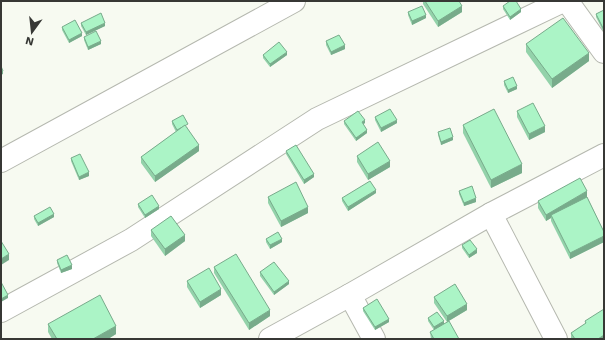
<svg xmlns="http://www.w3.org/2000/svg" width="605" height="340" font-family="'Work Sans',sans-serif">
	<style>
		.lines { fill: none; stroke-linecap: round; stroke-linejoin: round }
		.minor-casing { stroke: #b5b8af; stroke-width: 24 }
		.minor { stroke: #fff; stroke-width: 22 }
		.wall { fill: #93d2aa }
		.shaded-wall { fill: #78ab8b }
		.building { fill: #abf4c6; stroke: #78ab8b }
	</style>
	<rect width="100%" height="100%" fill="#f7faf1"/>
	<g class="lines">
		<defs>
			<g id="minor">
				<path d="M 567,1 L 604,52"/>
				<path d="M 1,161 L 294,1"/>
				<path d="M 491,214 L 556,339"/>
				<path d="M 350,295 L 374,339"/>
				<path d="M 1,311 L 131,240 L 317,119 L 563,1"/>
				<path d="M 270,339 L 350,295 L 491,214 L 604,155"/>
			</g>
		</defs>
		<!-- minor casing -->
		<use href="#minor" class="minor-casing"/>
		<!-- minor -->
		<use href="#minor" class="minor"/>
	</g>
	<!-- wall -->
	<g class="wall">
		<path d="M 423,1 L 459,1 L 462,12 L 438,27 L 423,4 Z"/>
		<path d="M 503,6 L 521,12 L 510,20 L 503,9 Z"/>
		<path d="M 604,10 L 604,33 L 596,17 L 596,14 Z"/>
		<path d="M 408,12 L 426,18 L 412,25 L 408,15 Z"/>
		<path d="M 81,23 L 105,26 L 86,35 L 81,26 Z"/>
		<path d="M 62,27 L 82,36 L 69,43 L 62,30 Z"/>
		<path d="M 84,37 L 101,44 L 88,50 L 84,40 Z"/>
		<path d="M 326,41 L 345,49 L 331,55 L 326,45 Z"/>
		<path d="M 526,44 L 589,61 L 552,88 L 526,52 Z"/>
		<path d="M 263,55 L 287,55 L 270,67 L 263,58 Z"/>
		<path d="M 504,81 L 517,89 L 508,93 L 504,85 Z"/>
		<path d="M 517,111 L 545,132 L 529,140 L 517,117 Z"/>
		<path d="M 375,117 L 397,123 L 381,132 L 375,120 Z"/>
		<path d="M 172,121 L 188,128 L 187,128 L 199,151 L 155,182 L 141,163 L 141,157 L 176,132 L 172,124 Z"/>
		<path d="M 344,121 L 365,123 L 363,124 L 367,133 L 356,141 L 344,124 Z"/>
		<path d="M 463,125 L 522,173 L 491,188 L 463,133 Z"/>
		<path d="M 438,132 L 453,140 L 441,145 L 438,135 Z"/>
		<path d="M 286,151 L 314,177 L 304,184 L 286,154 Z"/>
		<path d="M 357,156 L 390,167 L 368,180 L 357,162 Z"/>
		<path d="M 71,158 L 89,176 L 79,180 L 71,161 Z"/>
		<path d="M 459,191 L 476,202 L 464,206 L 459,194 Z"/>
		<path d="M 376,193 L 348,211 L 342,201 L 342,198 Z"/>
		<path d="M 268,197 L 308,213 L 281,227 L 268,203 Z"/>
		<path d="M 587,197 L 604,232 L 604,242 L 570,259 L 551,221 L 551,218 L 546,221 L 538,208 L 538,201 Z"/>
		<path d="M 138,204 L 159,209 L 145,218 L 138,207 Z"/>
		<path d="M 34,216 L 54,217 L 38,226 L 34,219 Z"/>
		<path d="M 151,230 L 185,241 L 165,256 L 151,236 Z"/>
		<path d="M 266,239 L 282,242 L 270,249 L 266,242 Z"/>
		<path d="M 462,245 L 477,253 L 469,258 L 462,248 Z"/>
		<path d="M 57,260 L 72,269 L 61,273 L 57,263 Z"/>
		<path d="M 214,267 L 270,316 L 249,330 L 214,273 Z"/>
		<path d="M 260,272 L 289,284 L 274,295 L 260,276 Z"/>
		<path d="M 187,281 L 221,295 L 200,308 L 187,287 Z"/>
		<path d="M 434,297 L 467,310 L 447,322 L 434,303 Z"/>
		<path d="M 363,308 L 389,322 L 375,330 L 363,311 Z"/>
		<path d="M 428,318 L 444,324 L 459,339 L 431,339 L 430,332 L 434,330 L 428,321 Z"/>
		<path d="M 585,321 L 604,339 L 571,339 L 571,333 L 585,324 Z"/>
		<path d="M 48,324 L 116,334 L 108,339 L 52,339 L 48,332 Z"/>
	</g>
	<!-- shaded-wall -->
	<g class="shaded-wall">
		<path d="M 462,6 L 462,12 L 438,27 L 438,21 Z"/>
		<path d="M 521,9 L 521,12 L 510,20 L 510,17 Z"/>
		<path d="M 426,15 L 426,18 L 412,25 L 412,21 Z"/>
		<path d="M 105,23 L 105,26 L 86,35 L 86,32 Z"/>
		<path d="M 82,33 L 82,36 L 69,43 L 69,40 Z"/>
		<path d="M 101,41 L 101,44 L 88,50 L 88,47 Z"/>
		<path d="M 345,45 L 345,49 L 331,55 L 331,52 Z"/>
		<path d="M 287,52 L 287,55 L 270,67 L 270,64 Z"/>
		<path d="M 589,53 L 589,61 L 552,88 L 552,79 Z"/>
		<path d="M 1,71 L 3,71 L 3,74 L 1,75 Z"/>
		<path d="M 517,86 L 517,89 L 508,93 L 508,90 Z"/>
		<path d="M 365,120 L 365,123 L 362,125 L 362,122 Z"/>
		<path d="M 397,120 L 397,123 L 381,132 L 381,128 Z"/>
		<path d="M 545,126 L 545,132 L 529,140 L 529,134 Z"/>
		<path d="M 367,130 L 367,133 L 356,141 L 356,138 Z"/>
		<path d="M 453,137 L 453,140 L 441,145 L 441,142 Z"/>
		<path d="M 199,145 L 199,151 L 155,182 L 155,176 Z"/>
		<path d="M 390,161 L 390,167 L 368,180 L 368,174 Z"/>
		<path d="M 522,164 L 522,173 L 491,188 L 491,180 Z"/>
		<path d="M 89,172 L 89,176 L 79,180 L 79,177 Z"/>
		<path d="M 314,174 L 314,177 L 304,184 L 304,180 Z"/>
		<path d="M 376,190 L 376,193 L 348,211 L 348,207 Z"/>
		<path d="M 587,191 L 587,197 L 552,217 L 551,215 L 551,218 L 546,221 L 546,215 Z"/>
		<path d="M 476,198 L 476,202 L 464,206 L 464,203 Z"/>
		<path d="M 159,206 L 159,209 L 145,218 L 145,215 Z"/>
		<path d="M 308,207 L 308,213 L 281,227 L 281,221 Z"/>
		<path d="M 54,214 L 54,217 L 38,226 L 38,223 Z"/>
		<path d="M 185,235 L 185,241 L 165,256 L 165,249 Z"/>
		<path d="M 604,236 L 604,242 L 570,259 L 570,253 Z"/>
		<path d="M 282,239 L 282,242 L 270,249 L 270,245 Z"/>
		<path d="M 477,249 L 477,253 L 469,258 L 469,255 Z"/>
		<path d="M 9,254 L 9,260 L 1,265 L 1,259 Z"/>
		<path d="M 72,265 L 72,269 L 61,273 L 61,270 Z"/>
		<path d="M 289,281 L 289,284 L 274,295 L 274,292 Z"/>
		<path d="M 221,289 L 221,295 L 200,308 L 200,302 Z"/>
		<path d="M 8,295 L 8,298 L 1,302 L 1,299 Z"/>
		<path d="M 467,304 L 467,310 L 447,322 L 447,316 Z"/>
		<path d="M 270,310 L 270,316 L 249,330 L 249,323 Z"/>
		<path d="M 389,319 L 389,322 L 375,330 L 375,327 Z"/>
		<path d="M 444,321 L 444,324 L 434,331 L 434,327 Z"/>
		<path d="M 116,326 L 116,334 L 108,339 L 93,339 Z"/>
		<path d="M 604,335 L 604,339 L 598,339 Z"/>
	</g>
	<!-- building -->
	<g class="building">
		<path d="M 425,1 L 459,1 L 462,6 L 438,21 Z"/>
		<path d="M 510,1 L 516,1 L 521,9 L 510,17 L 503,6 Z"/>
		<path d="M 422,6 L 426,15 L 412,21 L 408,12 Z"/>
		<path d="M 604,10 L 604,30 L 596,14 Z"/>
		<path d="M 101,13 L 105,23 L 86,32 L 81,23 Z"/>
		<path d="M 563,18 L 589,53 L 552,79 L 526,44 Z"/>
		<path d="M 75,20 L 82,33 L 69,40 L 62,27 Z"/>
		<path d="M 96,31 L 101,41 L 88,47 L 84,37 Z"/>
		<path d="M 339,35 L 345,45 L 331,52 L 326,41 Z"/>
		<path d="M 279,42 L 287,52 L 270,64 L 263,55 Z"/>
		<path d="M 1,66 L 3,71 L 1,71 Z"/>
		<path d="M 513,77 L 517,86 L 508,90 L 504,81 Z"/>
		<path d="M 533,103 L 545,126 L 529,134 L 517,111 Z"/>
		<path d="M 390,109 L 397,120 L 381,128 L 375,117 Z"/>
		<path d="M 494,109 L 522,164 L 491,180 L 463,125 Z"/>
		<path d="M 358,111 L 365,120 L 362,122 L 367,130 L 356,138 L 344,121 Z"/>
		<path d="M 183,115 L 188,124 L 177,130 L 172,121 Z"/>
		<path d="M 185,125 L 199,145 L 155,176 L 141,157 Z"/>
		<path d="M 450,128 L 453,137 L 441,142 L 438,132 Z"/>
		<path d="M 378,142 L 390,161 L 368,174 L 357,156 Z"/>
		<path d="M 296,145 L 314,174 L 304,180 L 286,151 Z"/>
		<path d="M 80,154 L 89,172 L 79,177 L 71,158 Z"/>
		<path d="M 580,178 L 587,191 L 546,215 L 538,201 Z"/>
		<path d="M 370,181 L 376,190 L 348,207 L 342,198 Z"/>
		<path d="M 296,182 L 308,207 L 281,221 L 268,197 Z"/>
		<path d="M 472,186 L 476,198 L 464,203 L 459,191 Z"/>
		<path d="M 152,195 L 159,206 L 145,215 L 138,204 Z"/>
		<path d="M 587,197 L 604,232 L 604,236 L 570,253 L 551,215 Z"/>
		<path d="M 50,207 L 54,214 L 38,223 L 34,216 Z"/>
		<path d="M 171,216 L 185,235 L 165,249 L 151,230 Z"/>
		<path d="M 278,232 L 282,239 L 270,245 L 266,239 Z"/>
		<path d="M 470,240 L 477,249 L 469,255 L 462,245 Z"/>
		<path d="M 1,241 L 9,254 L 1,259 Z"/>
		<path d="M 236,254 L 270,310 L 249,323 L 214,267 Z"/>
		<path d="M 67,255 L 72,265 L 61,270 L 57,260 Z"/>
		<path d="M 274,262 L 289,281 L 274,292 L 260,272 Z"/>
		<path d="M 209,268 L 221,289 L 200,302 L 187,281 Z"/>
		<path d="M 1,282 L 8,295 L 1,299 Z"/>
		<path d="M 455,284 L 467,304 L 447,316 L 434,297 Z"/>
		<path d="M 100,295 L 116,326 L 93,339 L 57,339 L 48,324 Z"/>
		<path d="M 377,299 L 389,319 L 375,327 L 363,308 Z"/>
		<path d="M 604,309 L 604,335 L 598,339 L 575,339 L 571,333 L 586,323 L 585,321 Z"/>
		<path d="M 437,312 L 444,321 L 434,327 L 428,318 Z"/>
		<path d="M 449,321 L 459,339 L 434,339 L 430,332 Z"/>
	</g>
	<!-- border -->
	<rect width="605" height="340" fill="none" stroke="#373835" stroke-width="4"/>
	<!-- north arrow -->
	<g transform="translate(32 32) rotate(195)" stroke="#f7faf1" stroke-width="3" paint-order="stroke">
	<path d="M0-3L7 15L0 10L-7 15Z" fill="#373835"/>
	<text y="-6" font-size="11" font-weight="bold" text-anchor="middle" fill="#373835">N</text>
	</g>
</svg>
